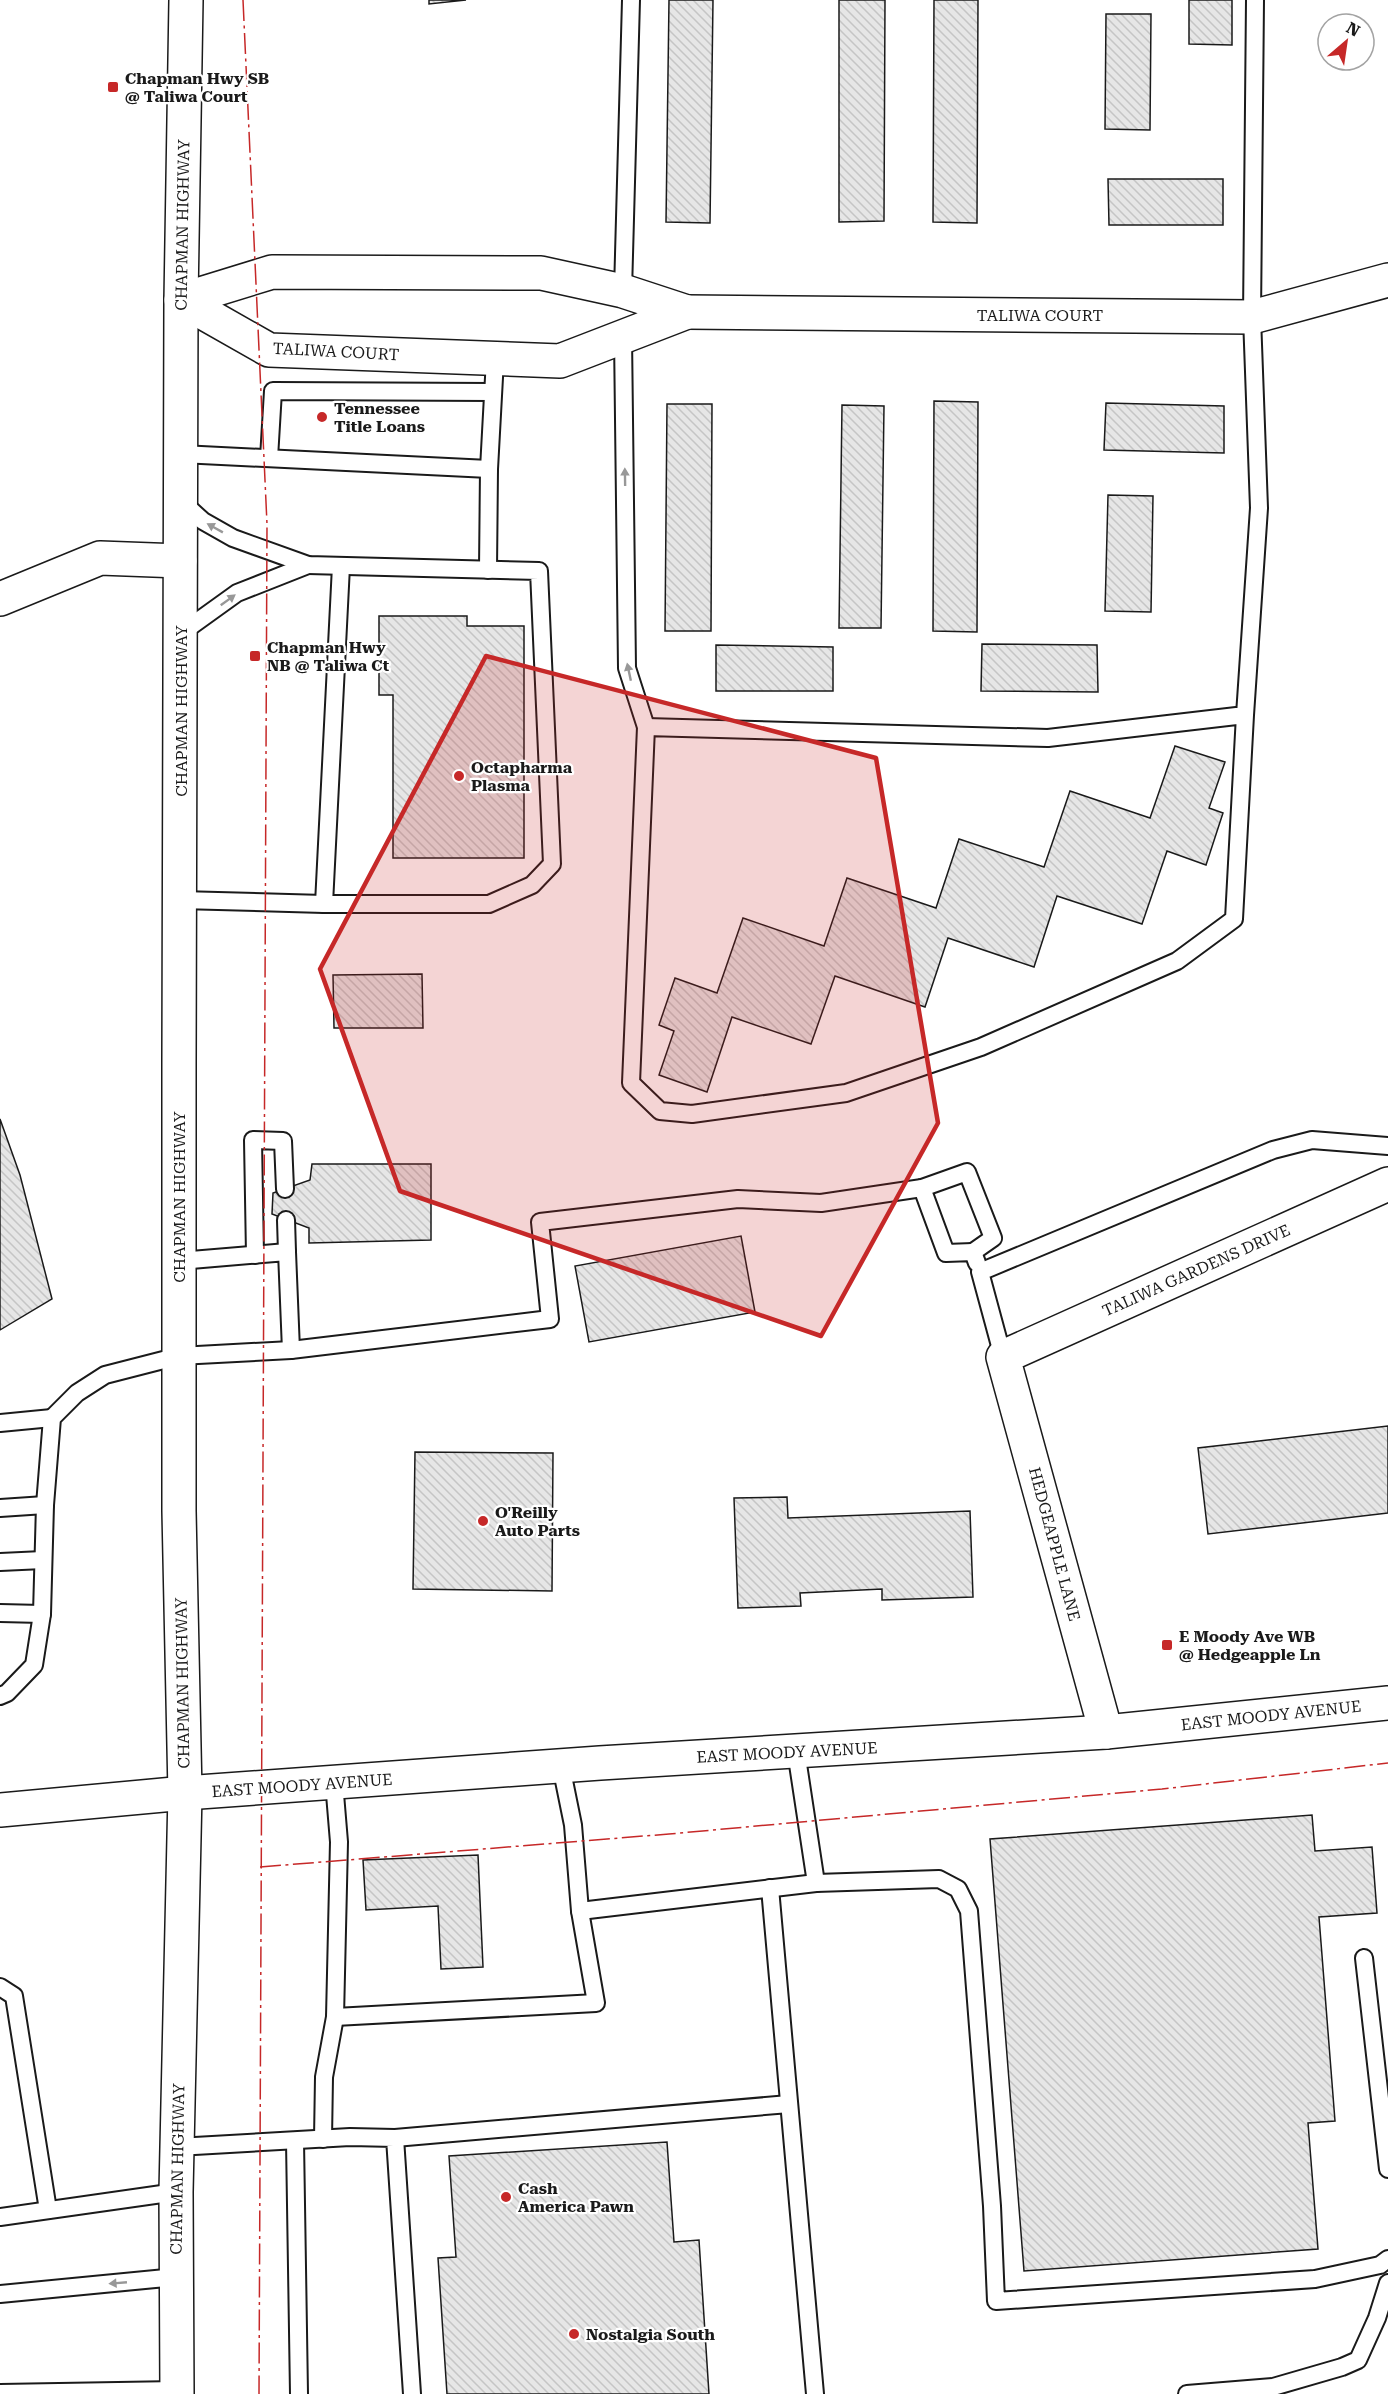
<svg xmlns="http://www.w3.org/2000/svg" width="1388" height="2394" font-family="'Roboto Serif',serif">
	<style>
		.building { fill: url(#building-back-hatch); stroke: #1a1a1a; stroke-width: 1.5 }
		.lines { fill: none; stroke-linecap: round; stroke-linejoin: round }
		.lane-casing { stroke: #1a1a1a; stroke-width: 20 }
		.street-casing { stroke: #1a1a1a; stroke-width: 36 }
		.secondary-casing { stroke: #1a1a1a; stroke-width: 36 }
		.highway-casing { stroke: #1a1a1a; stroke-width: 36 }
		.lane { stroke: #fff; stroke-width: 16 }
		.street { stroke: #fff; stroke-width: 33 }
		.secondary { stroke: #fff; stroke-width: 33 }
		.highway { stroke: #fff; stroke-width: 33 }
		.power { stroke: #c62828; stroke-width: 1.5; stroke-dasharray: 21 4.5 3 4.5; stroke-linecap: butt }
		.oneway { fill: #989898 }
		.marked { fill: #c62828; fill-opacity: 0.2; stroke: #c62828; stroke-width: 4.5; stroke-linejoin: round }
		.poi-dot { fill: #c62828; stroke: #fff; stroke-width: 2 }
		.labels { text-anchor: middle; stroke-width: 4.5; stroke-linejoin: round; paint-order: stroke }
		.poi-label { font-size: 16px; font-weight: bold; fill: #1a1a1a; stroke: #fff; text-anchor: start }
		.street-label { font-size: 16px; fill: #1a1a1a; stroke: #fff }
	</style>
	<defs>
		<pattern id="building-back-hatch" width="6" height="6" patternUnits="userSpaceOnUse" patternTransform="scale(1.5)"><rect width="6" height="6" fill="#e6e6e6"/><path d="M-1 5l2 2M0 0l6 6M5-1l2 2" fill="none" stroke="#c5c5c5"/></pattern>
	</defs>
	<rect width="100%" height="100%" fill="#fff"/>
	<!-- building -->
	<g class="building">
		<path d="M 429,0 L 466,0 L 429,4 Z"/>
		<path d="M 669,0 L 713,0 L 710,223 L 666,222 Z"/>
		<path d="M 839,0 L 885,0 L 884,221 L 839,222 Z"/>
		<path d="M 934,0 L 978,0 L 977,223 L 933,222 Z"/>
		<path d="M 1189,0 L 1232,0 L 1232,45 L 1189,44 Z"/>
		<path d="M 1106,14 L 1151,14 L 1150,130 L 1105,129 Z"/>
		<path d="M 1108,179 L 1223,179 L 1223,225 L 1109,225 Z"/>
		<path d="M 934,401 L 978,402 L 977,632 L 933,631 Z"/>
		<path d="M 1106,403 L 1224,406 L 1224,453 L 1104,450 Z"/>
		<path d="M 667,404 L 712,404 L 711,631 L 665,631 Z"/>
		<path d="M 842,405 L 884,406 L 881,628 L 839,628 Z"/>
		<path d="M 1108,495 L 1153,496 L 1151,612 L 1105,611 Z"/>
		<path d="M 379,616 L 467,616 L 467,626 L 524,626 L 524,858 L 393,858 L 393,695 L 379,695 Z"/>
		<path d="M 982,644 L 1097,645 L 1098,692 L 981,691 Z"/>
		<path d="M 716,645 L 833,647 L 833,691 L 716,691 Z"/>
		<path d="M 1175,746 L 1225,762 L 1209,808 L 1223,813 L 1206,865 L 1167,851 L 1142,924 L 1057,896 L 1034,967 L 948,938 L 925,1007 L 835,976 L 811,1044 L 732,1017 L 707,1092 L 659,1075 L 674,1031 L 659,1025 L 675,978 L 717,993 L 743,918 L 824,946 L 847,878 L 936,908 L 959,839 L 1044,867 L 1070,791 L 1150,818 Z"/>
		<path d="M 422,974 L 423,1028 L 334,1028 L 333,975 Z"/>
		<path d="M 0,1119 L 20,1175 L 52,1299 L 0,1330 Z"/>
		<path d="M 312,1164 L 431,1164 L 431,1240 L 309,1243 L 309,1228 L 272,1214 L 273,1193 L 310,1180 Z"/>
		<path d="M 741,1236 L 755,1312 L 589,1342 L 575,1266 Z"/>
		<path d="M 1388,1426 L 1388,1513 L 1208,1534 L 1198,1448 Z"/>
		<path d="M 415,1452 L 553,1453 L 552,1591 L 413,1589 Z"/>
		<path d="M 787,1497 L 788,1518 L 970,1511 L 973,1597 L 882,1600 L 882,1589 L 800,1593 L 801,1606 L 738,1608 L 734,1498 Z"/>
		<path d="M 1312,1815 L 1315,1851 L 1372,1847 L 1377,1913 L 1319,1917 L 1335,2121 L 1308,2123 L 1318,2249 L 1024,2271 L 990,1839 Z"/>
		<path d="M 478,1855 L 483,1967 L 441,1969 L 438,1906 L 366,1910 L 363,1860 Z"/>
		<path d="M 667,2142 L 674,2242 L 699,2240 L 709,2394 L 447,2394 L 438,2258 L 456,2257 L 449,2156 Z"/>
	</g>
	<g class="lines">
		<defs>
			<g id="lane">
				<path d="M 623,291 L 631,0"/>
				<path d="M 623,336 L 627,668 L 646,727"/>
				<path d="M 181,454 L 489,469"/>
				<path d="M 269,458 L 273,391 L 493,392"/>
				<path d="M 488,570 L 489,469 L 495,359"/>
				<path d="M 180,634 L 237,593 L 308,565"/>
				<path d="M 1245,715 L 1234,919 L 1177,961 L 981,1047 L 846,1093 L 692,1114 L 660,1111 L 631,1083 L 646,727 L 1048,738 L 1245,715 L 1259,508 L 1252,317 L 1255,0"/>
				<path d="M 180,900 L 324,904 L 489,904 L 532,885 L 552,864 L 539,571 L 308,565 L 233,538 L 203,521 L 181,501"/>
				<path d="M 324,904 L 341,566"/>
				<path d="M 922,1188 L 946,1253 L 973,1252 L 977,1263"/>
				<path d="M 286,1220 L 287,1252"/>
				<path d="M 255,1255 L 253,1140 L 283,1141 L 285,1189"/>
				<path d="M 179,1261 L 287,1252 L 291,1350"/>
				<path d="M 1003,1357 L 980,1272 L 1273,1150 L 1312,1140 L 1388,1146"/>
				<path d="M 0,1423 L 52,1418"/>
				<path d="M 0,1508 L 45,1505"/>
				<path d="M 0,1562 L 43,1560"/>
				<path d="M 0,1613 L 42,1614"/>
				<path d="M 0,1696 L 7,1693 L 34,1665 L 42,1614 L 45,1505 L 52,1418 L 77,1393 L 105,1375 L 179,1356 L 291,1350 L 550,1319 L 540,1222 L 738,1199 L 821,1203 L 922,1188 L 967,1172 L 993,1238 L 973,1252"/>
				<path d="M 816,1883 L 939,1879 L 958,1889 L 969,1911 L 992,2206 L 996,2301 L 1315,2279 L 1380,2265 L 1388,2259"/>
				<path d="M 770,1888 L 815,2394"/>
				<path d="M 580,1911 L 816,1883 L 796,1751"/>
				<path d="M 1364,1958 L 1388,2169"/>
				<path d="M 0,1987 L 14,1996 L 48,2210"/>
				<path d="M 335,2017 L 596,2003 L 580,1911 L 573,1825 L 561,1766"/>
				<path d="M 395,2138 L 789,2104"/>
				<path d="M 323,2139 L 324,2077 L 335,2017 L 339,1842 L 334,1782"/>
				<path d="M 295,2141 L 299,2394"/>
				<path d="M 177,2147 L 350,2137 L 395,2138 L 412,2394"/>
				<path d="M 0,2217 L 176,2192"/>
				<path d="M 0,2294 L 176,2277"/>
				<path d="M 0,2393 L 177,2390"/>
				<path d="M 1187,2394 L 1273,2387 L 1342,2367 L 1358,2360 L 1377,2318 L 1388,2283"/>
			</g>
			<g id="street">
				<path d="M 272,272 L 541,273 L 623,291 L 687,312 L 560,361 L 269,350 L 181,300 Z"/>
				<path d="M 687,312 L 1252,317 L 1388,280"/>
				<path d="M 0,599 L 100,558 L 180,561"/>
				<path d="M 1106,1732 L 1003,1357 L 1388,1184"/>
			</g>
			<path id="secondary" d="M 0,1810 L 185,1793 L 600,1763 L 1106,1732 L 1388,1703"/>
			<path id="highway" d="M 177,2394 L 176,2192 L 185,1793 L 179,1511 L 179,1063 L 181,300 L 186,0"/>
		</defs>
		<!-- lane casing -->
		<use href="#lane" class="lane-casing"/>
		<!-- street casing -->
		<use href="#street" class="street-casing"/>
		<!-- secondary casing -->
		<use href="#secondary" class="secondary-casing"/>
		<!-- highway casing -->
		<use href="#highway" class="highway-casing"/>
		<!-- lane -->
		<use href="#lane" class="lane"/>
		<!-- street -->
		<use href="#street" class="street"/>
		<!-- secondary -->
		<use href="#secondary" class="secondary"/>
		<!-- highway -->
		<use href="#highway" class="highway"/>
		<!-- power -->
		<g class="power">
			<path d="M 243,0 L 267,524 L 259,2394"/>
			<path d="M 260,1867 L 669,1834 L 1162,1789 L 1388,1763"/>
		</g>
	</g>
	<!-- one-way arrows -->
	<defs><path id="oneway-solid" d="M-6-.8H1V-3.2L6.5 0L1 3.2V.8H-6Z" transform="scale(1.5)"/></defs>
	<g class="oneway">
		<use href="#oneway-solid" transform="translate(625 477) rotate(-91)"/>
		<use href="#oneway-solid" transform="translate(215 528) rotate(-151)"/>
		<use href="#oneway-solid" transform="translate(228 600) rotate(-36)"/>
		<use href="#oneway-solid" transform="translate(629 672) rotate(-102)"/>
		<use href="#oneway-solid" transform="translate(118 2283) rotate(175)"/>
	</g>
	<!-- marked area -->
	<path class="marked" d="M 486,656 L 876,758 L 938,1123 L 821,1336 L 400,1191 L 320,969 Z"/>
	<!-- markers -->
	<g class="poi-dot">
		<rect x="107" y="81" width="12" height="12" rx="3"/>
		<circle cx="322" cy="417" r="6"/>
		<rect x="249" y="650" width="12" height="12" rx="3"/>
		<circle cx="459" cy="776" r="6"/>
		<circle cx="483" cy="1521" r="6"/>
		<rect x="1161" y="1639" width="12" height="12" rx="3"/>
		<circle cx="506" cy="2197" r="6"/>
		<circle cx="574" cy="2334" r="6"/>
	</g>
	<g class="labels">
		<!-- poi labels -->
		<g class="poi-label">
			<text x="125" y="84">Chapman Hwy SB<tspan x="125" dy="18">@ Taliwa Court</tspan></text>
			<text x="334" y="414">Tennessee<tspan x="334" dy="18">Title Loans</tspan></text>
			<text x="267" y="653">Chapman Hwy<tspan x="267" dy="18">NB @ Taliwa Ct</tspan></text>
			<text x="471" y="773">Octapharma<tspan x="471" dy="18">Plasma</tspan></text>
			<text x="495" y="1518">O'Reilly<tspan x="495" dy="18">Auto Parts</tspan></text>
			<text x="1179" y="1642">E Moody Ave WB<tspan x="1179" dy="18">@ Hedgeapple Ln</tspan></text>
			<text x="518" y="2194">Cash<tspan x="518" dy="18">America Pawn</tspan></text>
			<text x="586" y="2340">Nostalgia South</text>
		</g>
		<!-- street labels -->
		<g class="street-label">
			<text transform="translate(182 225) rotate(-89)" y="6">CHAPMAN HIGHWAY</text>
			<text x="1040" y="321">TALIWA COURT</text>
			<text transform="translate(336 351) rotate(3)" y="6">TALIWA COURT</text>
			<text transform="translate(181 711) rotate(-90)" y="6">CHAPMAN HIGHWAY</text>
			<text transform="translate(179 1197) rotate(-90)" y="6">CHAPMAN HIGHWAY</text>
			<text transform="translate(1196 1270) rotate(-24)" y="6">TALIWA GARDENS DRIVE</text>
			<text transform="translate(1055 1544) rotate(75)" y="6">HEDGEAPPLE LANE</text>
			<text transform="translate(182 1683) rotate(-91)" y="6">CHAPMAN HIGHWAY</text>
			<text transform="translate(1271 1715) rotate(-6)" y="6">EAST MOODY AVENUE</text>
			<text transform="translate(787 1752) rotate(-3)" y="6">EAST MOODY AVENUE</text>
			<text transform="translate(302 1785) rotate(-4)" y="6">EAST MOODY AVENUE</text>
			<text transform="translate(177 2169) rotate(-89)" y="6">CHAPMAN HIGHWAY</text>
		</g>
	</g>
	<!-- north arrow -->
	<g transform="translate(1346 42) rotate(29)"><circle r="28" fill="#ffffff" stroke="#a3a3a3" stroke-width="1.5"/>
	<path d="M0-4.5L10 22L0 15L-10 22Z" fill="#c62828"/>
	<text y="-9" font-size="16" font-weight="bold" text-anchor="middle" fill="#1a1a1a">N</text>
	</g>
</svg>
